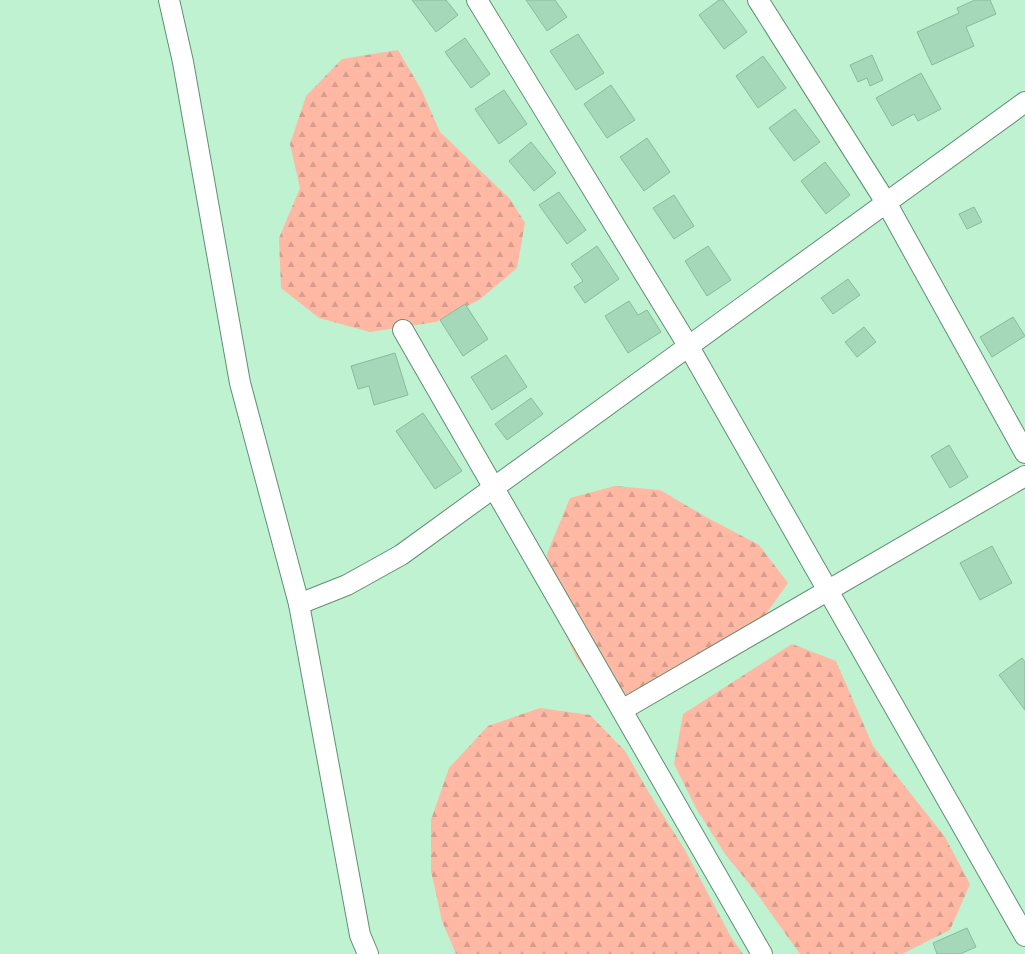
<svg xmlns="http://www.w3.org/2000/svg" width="1025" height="954" font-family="'Asap Condensed',sans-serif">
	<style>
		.forest { fill: url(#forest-firs) }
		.building { fill: #a5d8b8; stroke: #89bb9b }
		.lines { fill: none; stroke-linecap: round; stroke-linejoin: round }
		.street-casing { stroke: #609073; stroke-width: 22 }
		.street { stroke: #fff; stroke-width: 20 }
	</style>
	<defs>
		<pattern id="forest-firs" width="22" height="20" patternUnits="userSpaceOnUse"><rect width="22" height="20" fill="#feb8a4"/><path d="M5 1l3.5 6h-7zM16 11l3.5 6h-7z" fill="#d89d8c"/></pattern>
	</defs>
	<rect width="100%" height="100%" fill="#bef2d1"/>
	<!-- forest -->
	<g class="forest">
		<path d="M 398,50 L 422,91 L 440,132 L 510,199 L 525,223 L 517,268 L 479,300 L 436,322 L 370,332 L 319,318 L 281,288 L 279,238 L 300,188 L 290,144 L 306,96 L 342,59 Z"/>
		<path d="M 615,486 L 660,490 L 706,517 L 759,545 L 788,583 L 763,618 L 723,639 L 682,669 L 647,702 L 602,692 L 576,657 L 552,604 L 547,554 L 570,498 Z"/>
		<path d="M 792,644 L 836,661 L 873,746 L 945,837 L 970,884 L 950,930 L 902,954 L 800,954 L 755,891 L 725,854 L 696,808 L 674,764 L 683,714 Z"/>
		<path d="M 540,708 L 590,715 L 625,751 L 648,791 L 685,850 L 731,937 L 743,954 L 456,954 L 442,921 L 431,871 L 431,820 L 449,768 L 488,726 Z"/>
	</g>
	<!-- building -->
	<g class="building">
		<path d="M 412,0 L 446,0 L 458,15 L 436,32 Z"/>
		<path d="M 526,0 L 555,0 L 567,17 L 547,31 Z"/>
		<path d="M 719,0 L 723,0 L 747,32 L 724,49 L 699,15 Z"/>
		<path d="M 975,0 L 990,0 L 996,14 L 966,27 L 974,46 L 932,65 L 917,32 L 959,13 L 957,8 Z"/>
		<path d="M 578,34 L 604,73 L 576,90 L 550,51 Z"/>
		<path d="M 465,38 L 490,74 L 471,88 L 445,52 Z"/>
		<path d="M 872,55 L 883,80 L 870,86 L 867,78 L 858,82 L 850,65 Z"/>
		<path d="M 763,56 L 786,88 L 758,108 L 736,76 Z"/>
		<path d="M 921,73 L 941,109 L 918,121 L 914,114 L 892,126 L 876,98 Z"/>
		<path d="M 611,85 L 635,120 L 607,138 L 584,104 Z"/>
		<path d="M 504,90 L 527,124 L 499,144 L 475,109 Z"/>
		<path d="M 795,109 L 820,142 L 794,161 L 769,128 Z"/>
		<path d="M 647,138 L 670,172 L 644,191 L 620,157 Z"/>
		<path d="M 531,142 L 556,173 L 534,191 L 509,161 Z"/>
		<path d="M 825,162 L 850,195 L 826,214 L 801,181 Z"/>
		<path d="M 559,192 L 586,230 L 567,244 L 539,205 Z"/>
		<path d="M 674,195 L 694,226 L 674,239 L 653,208 Z"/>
		<path d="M 974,207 L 982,222 L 967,229 L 959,214 Z"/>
		<path d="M 597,246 L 619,279 L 585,303 L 574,287 L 583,281 L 571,264 Z"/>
		<path d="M 708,246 L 731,280 L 707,296 L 685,261 Z"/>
		<path d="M 848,279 L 860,295 L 833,314 L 821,298 Z"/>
		<path d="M 629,301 L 638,315 L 647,310 L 661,332 L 628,353 L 605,316 Z"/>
		<path d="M 465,304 L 488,339 L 463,356 L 440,320 Z"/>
		<path d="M 1013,317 L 1025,336 L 992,357 L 980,337 Z"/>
		<path d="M 864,327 L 876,342 L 857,357 L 845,342 Z"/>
		<path d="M 395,353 L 408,395 L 374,405 L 369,386 L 358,389 L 351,366 Z"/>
		<path d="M 506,355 L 527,387 L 492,410 L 471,377 Z"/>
		<path d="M 531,398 L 543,414 L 507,440 L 495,424 Z"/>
		<path d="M 423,413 L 462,471 L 435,489 L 396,431 Z"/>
		<path d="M 949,445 L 968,477 L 950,488 L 931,456 Z"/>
		<path d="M 992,546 L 1012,583 L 980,600 L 960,563 Z"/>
		<path d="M 1022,658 L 1025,662 L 1025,710 L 999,675 Z"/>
		<path d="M 967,928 L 976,947 L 960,954 L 937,954 L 933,943 Z"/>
	</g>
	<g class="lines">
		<defs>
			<g id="street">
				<path d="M 169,0 L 183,62 L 240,383 L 299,604 L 360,935 L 368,954"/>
				<path d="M 477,0 L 689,347 L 1025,936"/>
				<path d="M 758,0 L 887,204 L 1025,453"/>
				<path d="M 403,330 L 762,954"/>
				<path d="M 299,604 L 347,585 L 401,555 L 1025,102"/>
				<path d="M 622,710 L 1025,476"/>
			</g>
		</defs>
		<!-- street casing -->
		<use href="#street" class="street-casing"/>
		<!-- street -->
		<use href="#street" class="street"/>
	</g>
</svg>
